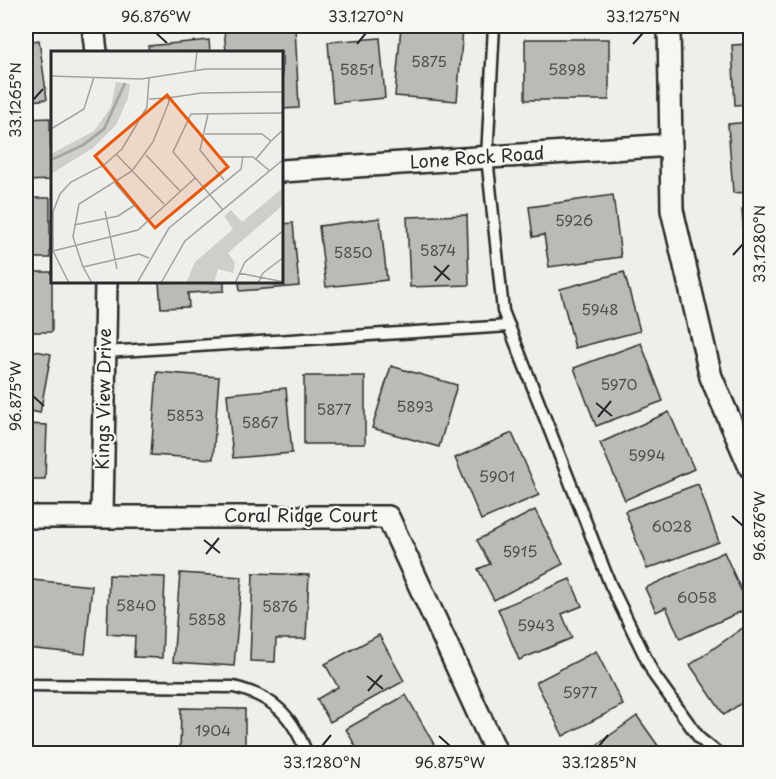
<svg xmlns="http://www.w3.org/2000/svg" width="776" height="779" font-family="'Playpen Sans',sans-serif">
	<style>
		.building { fill: #babab7; stroke: #2b2b2b; stroke-width: 1.5 }
		.lines { fill: none; stroke-linecap: round; stroke-linejoin: round }
		.service-casing { stroke: #2b2b2b; stroke-width: 15 }
		.minor-casing { stroke: #2b2b2b; stroke-width: 26 }
		.service { stroke: #f6f6f2; stroke-width: 10 }
		.minor { stroke: #f6f6f2; stroke-width: 21 }
		.ticks { fill: none; stroke: #2b2b2b; stroke-width: 2 }
		.labels { text-anchor: middle; stroke-width: 4.5; stroke-linejoin: round; paint-order: stroke }
		.number-label { font-size: 15px; fill: #4f4f4e }
		.street-label { font-size: 18px; fill: #2b2b2b; stroke: #f6f6f2 }
		.inset-river { fill: none; stroke: #a6a6a3; stroke-width: 3 }
		.inset-road { fill: none; stroke: #a0a09e; stroke-width: 1.5 }
		.view { fill: #e8590c; fill-opacity: 0.15; stroke: #e8590c; stroke-width: 3 }
		.inset-edge { fill: none; stroke: #2b2b2b; stroke-width: 3 }
		.neatline { fill: none; stroke: #2b2b2b; stroke-width: 2 }
		.ticks-label { font-size: 15px; text-anchor: middle; fill: #2b2b2b }
	</style>
	<rect width="100%" height="100%" fill="#eeeeea"/>
	<filter id="ink" filterUnits="userSpaceOnUse"><feTurbulence type="fractalNoise" baseFrequency=".0167" numOctaves="2"/><feDisplacementMap in="SourceGraphic" scale="12" xChannelSelector="R" yChannelSelector="G"/><feConvolveMatrix kernelMatrix="1 2 1 2 8 2 1 2 1" color-interpolation-filters="sRGB"/></filter>
	<g filter="url(#ink)">
		<!-- building -->
		<g class="building">
			<path d="M 295,26 L 299,108 L 282,109 L 282,52 L 226,52 L 224,29 Z"/>
			<path d="M 401,26 L 463,28 L 457,101 L 395,96 Z"/>
			<path d="M 380,38 L 385,98 L 333,103 L 328,42 Z"/>
			<rect x="525" y="39" width="84" height="61"/>
			<path d="M 39,40 L 47,99 L 26,102 L 26,42 Z"/>
			<path d="M 209,40 L 210,52 L 149,52 L 148,46 Z"/>
			<path d="M 750,44 L 750,104 L 735,105 L 732,45 Z"/>
			<path d="M 50,118 L 51,180 L 26,181 L 26,119 Z"/>
			<path d="M 750,122 L 750,192 L 733,193 L 728,124 Z"/>
			<path d="M 613,195 L 621,257 L 549,267 L 544,235 L 533,237 L 529,207 Z"/>
			<rect x="26" y="198" width="24" height="60"/>
			<path d="M 750,208 L 750,269 L 746,269 L 742,209 Z"/>
			<path d="M 467,215 L 469,285 L 410,287 L 407,217 Z"/>
			<path d="M 380,218 L 387,280 L 326,287 L 319,226 Z"/>
			<path d="M 293,223 L 299,286 L 240,291 L 239,282 L 282,282 L 282,224 Z"/>
			<rect x="26" y="272" width="26" height="60"/>
			<path d="M 624,272 L 640,331 L 575,348 L 560,289 Z"/>
			<path d="M 159,282 L 224,282 L 224,291 L 188,293 L 189,307 L 161,308 Z"/>
			<path d="M 641,343 L 663,401 L 596,426 L 574,368 Z"/>
			<path d="M 26,349 L 51,354 L 40,413 L 26,410 Z"/>
			<path d="M 391,366 L 457,385 L 439,447 L 372,428 Z"/>
			<path d="M 157,372 L 219,377 L 213,459 L 151,455 Z"/>
			<rect x="304" y="376" width="61" height="68"/>
			<path d="M 286,388 L 292,453 L 233,458 L 227,394 Z"/>
			<path d="M 669,412 L 694,469 L 625,500 L 600,443 Z"/>
			<path d="M 26,424 L 47,425 L 45,479 L 26,479 Z"/>
			<path d="M 512,433 L 539,495 L 481,520 L 455,458 Z"/>
			<path d="M 698,484 L 719,542 L 647,569 L 625,511 Z"/>
			<path d="M 535,510 L 563,564 L 494,600 L 478,569 L 490,564 L 477,540 Z"/>
			<path d="M 724,552 L 749,608 L 680,639 L 666,607 L 656,612 L 645,588 Z"/>
			<path d="M 180,573 L 242,577 L 234,666 L 173,662 Z"/>
			<path d="M 253,573 L 309,575 L 306,639 L 276,639 L 275,662 L 250,661 Z"/>
			<path d="M 109,575 L 165,577 L 162,658 L 134,657 L 135,636 L 107,634 Z"/>
			<path d="M 570,579 L 582,606 L 562,614 L 572,638 L 519,660 L 498,609 Z"/>
			<path d="M 32,580 L 92,586 L 85,654 L 26,648 Z"/>
			<path d="M 750,623 L 750,697 L 724,715 L 690,665 Z"/>
			<path d="M 379,635 L 404,681 L 330,722 L 317,699 L 338,687 L 325,664 Z"/>
			<path d="M 596,651 L 623,705 L 563,736 L 536,682 Z"/>
			<path d="M 406,695 L 436,748 L 425,754 L 360,754 L 346,729 Z"/>
			<path d="M 181,708 L 245,709 L 245,754 L 180,754 Z"/>
			<path d="M 637,716 L 664,754 L 588,754 L 587,752 Z"/>
		</g>
		<g class="lines">
			<defs>
				<g id="service">
					<path d="M 494,26 L 487,157 L 503,311 L 610,584 L 654,675 L 700,739 L 719,754"/>
					<path d="M 105,352 L 509,326"/>
					<path d="M 26,685 L 234,687 C 274,697 292,715 307,754"/>
				</g>
				<g id="minor">
					<path d="M 93,26 L 96,52"/>
					<path d="M 669,26 L 672,210 L 711,377 L 750,467"/>
					<path d="M 282,171 L 671,145"/>
					<path d="M 102,515 L 106,282"/>
					<path d="M 26,517 L 388,517 L 497,754"/>
				</g>
			</defs>
			<!-- service casing -->
			<use href="#service" class="service-casing"/>
			<!-- minor casing -->
			<use href="#minor" class="minor-casing"/>
			<!-- service -->
			<use href="#service" class="service"/>
			<!-- minor -->
			<use href="#minor" class="minor"/>
		</g>
	</g>
	<!-- ticks -->
	<path class="ticks" d="M 156,33 L 167,43M 357,44 L 366,33M 633,44 L 643,33M 33,100 L 43,89M 733,255 L 743,244M 434,266 L 450,280M 435,281 L 449,265M 33,396 L 44,406M 596,403 L 612,416M 598,417 L 611,401M 732,516 L 743,526M 204,540 L 220,553M 206,554 L 219,538M 367,676 L 383,689M 368,691 L 382,675M 439,736 L 450,746M 322,746 L 331,735M 599,746 L 608,735"/>
	<g class="labels">
		<!-- number labels -->
		<g class="number-label">
			<text x="429" y="67">5875</text>
			<text x="357" y="75">5851</text>
			<text x="567" y="75">5898</text>
			<text x="574" y="226">5926</text>
			<text x="438" y="256">5874</text>
			<text x="353" y="258">5850</text>
			<text x="600" y="315">5948</text>
			<text x="619" y="390">5970</text>
			<text x="415" y="412">5893</text>
			<text x="334" y="415">5877</text>
			<text x="185" y="421">5853</text>
			<text x="260" y="428">5867</text>
			<text x="647" y="461">5994</text>
			<text x="497" y="482">5901</text>
			<text x="672" y="532">6028</text>
			<text x="520" y="557">5915</text>
			<text x="697" y="603">6058</text>
			<text x="136" y="611">5840</text>
			<text x="280" y="612">5876</text>
			<text x="207" y="625">5858</text>
			<text x="536" y="631">5943</text>
			<text x="580" y="698">5977</text>
			<text x="213" y="736">1904</text>
		</g>
		<!-- street labels -->
		<g class="street-label">
			<text transform="translate(477 158) rotate(-4)" y="6">Lone Rock Road</text>
			<text transform="translate(104 399) rotate(-89)" y="6">Kings View Drive</text>
			<text x="301" y="522">Coral Ridge Court</text>
		</g>
	</g>
	<!-- overview -->
	<g transform="translate(51 51)">
		<rect width="232" height="232" fill="#eeeeea"/>
		<path d="M 65,31 L 79,33 L 77,47 L 65,74 L 42,97 L 0,123 L 0,103 L 43,80 L 60,56 ZM 232,137 L 232,154 L 177,202 L 184,212 L 182,222 L 167,218 L 163,232 L 135,232 L 144,211 L 182,178 L 173,165 L 180,159 L 191,171 Z" fill="#cececa"/>
		<path class="inset-river" d="M 0,109 L 32,94 L 53,78 L 74,32"/>
		<path class="inset-road" d="M 144,19 L 146,0M 0,25 L 90,28 L 155,18 L 233,18M 117,47 L 150,42 L 233,41M 157,63 L 149,99 L 173,129M 0,78 L 33,58 L 43,26M 154,83 L 211,83 L 220,90 L 233,78M 65,103 L 113,153M 95,104 L 129,140M 170,106 L 202,106 L 219,120M 205,108 L 220,90M 64,132 L 96,169M 172,159 L 122,101 L 140,63 L 233,62M 54,160 L 66,218M 23,174 L 67,165 L 84,154M 2,200 L 87,179 L 144,127M 98,207 L 88,203 L 32,216 L 22,186 L 28,153 L 81,120 L 102,91 L 118,51 L 117,47 L 98,48M 32,216 L 41,232M 188,222 L 233,231M 18,232 L 2,200 L 2,161 L 9,143 L 20,131 L 53,114 L 71,98 L 96,56 L 98,27M 86,232 L 118,177 L 190,118 L 192,105M 110,232 L 134,190 L 233,108M 184,232 L 194,211 L 233,179M 207,232 L 212,222 L 233,206"/>
		<path class="view" d="M 116,44 L 177,116 L 104,177 L 44,105 Z"/>
		<rect width="232" height="232" class="inset-edge"/>
	</g>
	<!-- margin -->
	<rect width="776" height="779" fill="none" stroke="#f6f6f2" stroke-width="66"/>
	<rect x="33" y="33" width="710" height="713" class="neatline"/>
	<g class="ticks-label">
		<text x="156" y="22">96.876°W</text>
		<text x="366" y="22">33.1270°N</text>
		<text x="643" y="22">33.1275°N</text>
		<text transform="translate(16 100) rotate(-90)" y="5">33.1265°N</text>
		<text transform="translate(760 244) rotate(-90)" y="5">33.1280°N</text>
		<text transform="translate(16 396) rotate(-90)" y="5">96.875°W</text>
		<text transform="translate(760 526) rotate(-90)" y="5">96.876°W</text>
		<text x="322" y="768">33.1280°N</text>
		<text x="450" y="768">96.875°W</text>
		<text x="599" y="768">33.1285°N</text>
	</g>
</svg>
